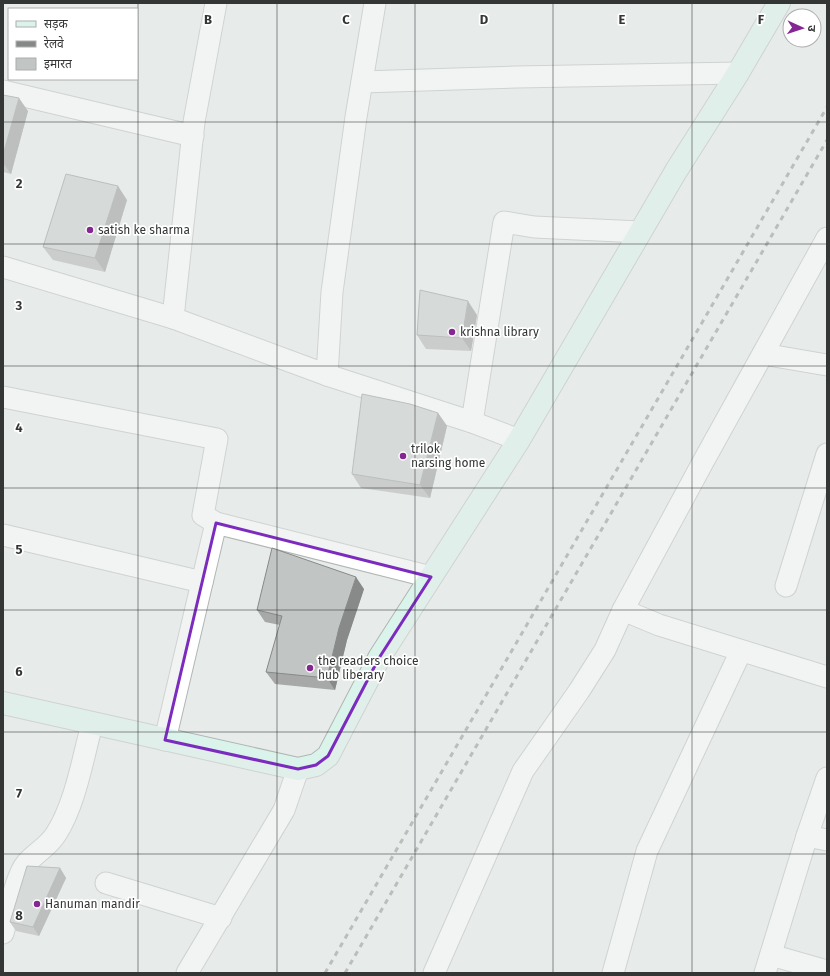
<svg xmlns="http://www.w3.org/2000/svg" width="830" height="976" font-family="'Fira Sans','Noto Sans Devanagari',sans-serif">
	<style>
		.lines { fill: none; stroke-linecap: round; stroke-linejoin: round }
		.street-casing { stroke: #b1b5b4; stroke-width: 23 }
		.secondary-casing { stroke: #b1b5b4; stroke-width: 24 }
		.street { stroke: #fff; stroke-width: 21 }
		.secondary { stroke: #daf4ec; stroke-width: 22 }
		.rail { stroke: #868888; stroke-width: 3; stroke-dasharray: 5 5; stroke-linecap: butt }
		.wall { fill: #a6a9a8 }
		.shaded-wall { fill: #878a88 }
		.building { fill: #c1c5c3; stroke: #878a88 }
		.marked { fill: none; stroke: #7b2cbf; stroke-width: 3; stroke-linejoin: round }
		.grid { fill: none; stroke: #343535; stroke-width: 1; stroke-opacity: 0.55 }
		.poi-dot { fill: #852792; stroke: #fff; stroke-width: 1.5 }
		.labels { text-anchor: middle; stroke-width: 3.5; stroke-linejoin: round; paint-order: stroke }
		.poi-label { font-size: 12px; fill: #343535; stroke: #fff; text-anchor: start }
		.grid-label { font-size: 13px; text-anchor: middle; font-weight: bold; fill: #343535; stroke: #fff; stroke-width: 3.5; stroke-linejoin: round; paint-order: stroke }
	</style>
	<rect width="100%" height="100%" fill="#e7ebea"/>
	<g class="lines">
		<defs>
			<g id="street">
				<path d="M 216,3 L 194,122 L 173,318 L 327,375 L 472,422 L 519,440"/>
				<path d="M 362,82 L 516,77 L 738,73"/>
				<path d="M 3,91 L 193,136"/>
				<path d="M 3,267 L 173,318"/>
				<path d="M 763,354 L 827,365"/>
				<path d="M 327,375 L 332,292 L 356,117 L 375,3"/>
				<path d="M 3,397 L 217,439 L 203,515 L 216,523"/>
				<path d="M 472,422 L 504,222 L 534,227 L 640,232"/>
				<path d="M 3,535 L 202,582"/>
				<path d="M 786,586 L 827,454"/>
				<path d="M 623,610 L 659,625 L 827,677"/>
				<path d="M 165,740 L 216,523 L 431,577"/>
				<path d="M 807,836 L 827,840"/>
				<path d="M 106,883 L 221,918"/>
				<path d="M 3,933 C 8,917 16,875 26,864 C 35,853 48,847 56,834 C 75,805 83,758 92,724"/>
				<path d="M 771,955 L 827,971"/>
				<path d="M 187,973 L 284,810 L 298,769"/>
				<path d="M 434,973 L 523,771 L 579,691 L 605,650 L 623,610 L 703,462 L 827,238"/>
				<path d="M 613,973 L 647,851 L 741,651"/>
				<path d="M 765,973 L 807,836 L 827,778"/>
			</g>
			<path id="secondary" d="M 3,703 L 298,769 L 316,765 L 328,756 L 379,658 L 519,440 L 676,171 L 738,73 L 779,3"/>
		</defs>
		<!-- street casing -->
		<use href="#street" class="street-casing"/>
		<!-- secondary casing -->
		<use href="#secondary" class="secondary-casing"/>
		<!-- street -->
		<use href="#street" class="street"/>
		<!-- secondary -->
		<use href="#secondary" class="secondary"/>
		<!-- rail -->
		<g class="rail">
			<path d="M 325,973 L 827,107"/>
			<path d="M 345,973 L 827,140"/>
		</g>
	</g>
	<!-- wall -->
	<g class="wall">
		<path d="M 3,95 L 28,111 L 11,174 L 3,172 Z"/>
		<path d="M 127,200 L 105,272 L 53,260 L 43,247 Z"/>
		<path d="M 477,315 L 471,351 L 426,349 L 417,335 Z"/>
		<path d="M 438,413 L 447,426 L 430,498 L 361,488 L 352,474 Z"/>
		<path d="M 364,589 L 347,640 L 335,690 L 275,684 L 266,672 L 280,625 L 265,622 L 257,610 Z"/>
		<path d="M 60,868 L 66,878 L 39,936 L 16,931 L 10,922 Z"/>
	</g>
	<!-- shaded-wall -->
	<g class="shaded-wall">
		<path d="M 19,98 L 28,111 L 11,174 L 3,163 L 3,155 Z"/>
		<path d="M 118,186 L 127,200 L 105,272 L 95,258 Z"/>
		<path d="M 468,301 L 477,315 L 471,351 L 462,338 Z"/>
		<path d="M 438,413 L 447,426 L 430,498 L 420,485 Z"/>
		<path d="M 356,577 L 364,589 L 347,640 L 335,690 L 327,678 L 339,628 Z"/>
		<path d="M 60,868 L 66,878 L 39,936 L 33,927 Z"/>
	</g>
	<!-- building -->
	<g class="building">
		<path d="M 3,95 L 19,98 L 3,155 Z"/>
		<path d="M 66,174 L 118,186 L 95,258 L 43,247 Z"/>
		<path d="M 420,290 L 468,301 L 462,338 L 417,335 Z"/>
		<path d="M 362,394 L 410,404 L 438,413 L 420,485 L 352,474 Z"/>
		<path d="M 272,548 L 356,577 L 339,628 L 327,678 L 266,672 L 282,616 L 257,610 Z"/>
		<path d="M 27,866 L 60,868 L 33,927 L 10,922 Z"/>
	</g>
	<!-- marked area -->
	<path d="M0 0H830V976H0ZM 216,523 L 431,577 L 379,658 L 328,756 L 316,765 L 298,769 L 165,740 Z" fill="#e7ebea" fill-opacity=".55" fill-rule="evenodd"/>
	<path class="marked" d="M 216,523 L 431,577 L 379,658 L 328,756 L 316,765 L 298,769 L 165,740 Z"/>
	<!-- grid -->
	<path class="grid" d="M 138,3 L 138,973M 277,3 L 277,973M 415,3 L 415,973M 553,3 L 553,973M 692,3 L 692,973M 3,122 L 827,122M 3,244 L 827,244M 3,366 L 827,366M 3,488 L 827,488M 3,610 L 827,610M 3,732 L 827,732M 3,854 L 827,854"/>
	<!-- markers -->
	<g class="poi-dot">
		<circle cx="90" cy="230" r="4"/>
		<circle cx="452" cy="332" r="4"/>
		<circle cx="403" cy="456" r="4"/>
		<circle cx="310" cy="668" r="4"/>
		<circle cx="37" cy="904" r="4"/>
	</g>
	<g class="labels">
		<!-- poi labels -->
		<g class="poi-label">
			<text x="98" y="234">satish ke sharma</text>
			<text x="460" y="336">krishna library</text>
			<text x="411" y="453">trilok<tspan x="411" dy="14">narsing home</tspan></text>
			<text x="318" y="665">the readers choice<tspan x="318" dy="14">hub liberary</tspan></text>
			<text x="45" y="908">Hanuman mandir</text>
		</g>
	</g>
	<g class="grid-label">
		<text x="208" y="24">B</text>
		<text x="346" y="24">C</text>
		<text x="484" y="24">D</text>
		<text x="622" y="24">E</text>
		<text x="761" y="24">F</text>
		<text x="19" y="188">2</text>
		<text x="19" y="310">3</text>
		<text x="19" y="432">4</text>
		<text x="19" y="554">5</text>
		<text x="19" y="676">6</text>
		<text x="19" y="798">7</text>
		<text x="19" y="920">8</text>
	</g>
	<!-- border -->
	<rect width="830" height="976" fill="none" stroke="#343535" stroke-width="8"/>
	<!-- legend -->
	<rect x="8" y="8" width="130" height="72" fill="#ffffff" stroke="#aeaeae"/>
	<rect x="16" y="21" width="20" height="6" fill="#daf4ec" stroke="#aeaeae"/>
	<text x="44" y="28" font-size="12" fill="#343535">सड़क</text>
	<rect x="16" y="41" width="20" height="6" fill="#868888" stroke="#aeaeae"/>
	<text x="44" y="48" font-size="12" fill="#343535">रेलवे</text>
	<rect x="16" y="58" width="20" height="12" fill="#c1c5c3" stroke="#aeaeae"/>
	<text x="44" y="68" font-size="12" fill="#343535">इमारत</text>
	<!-- north arrow -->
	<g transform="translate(802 28) rotate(93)"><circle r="19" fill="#ffffff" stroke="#aeaeae"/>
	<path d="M0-3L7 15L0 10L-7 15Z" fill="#852792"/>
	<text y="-6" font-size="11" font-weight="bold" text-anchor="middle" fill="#343535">उ</text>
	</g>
</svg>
